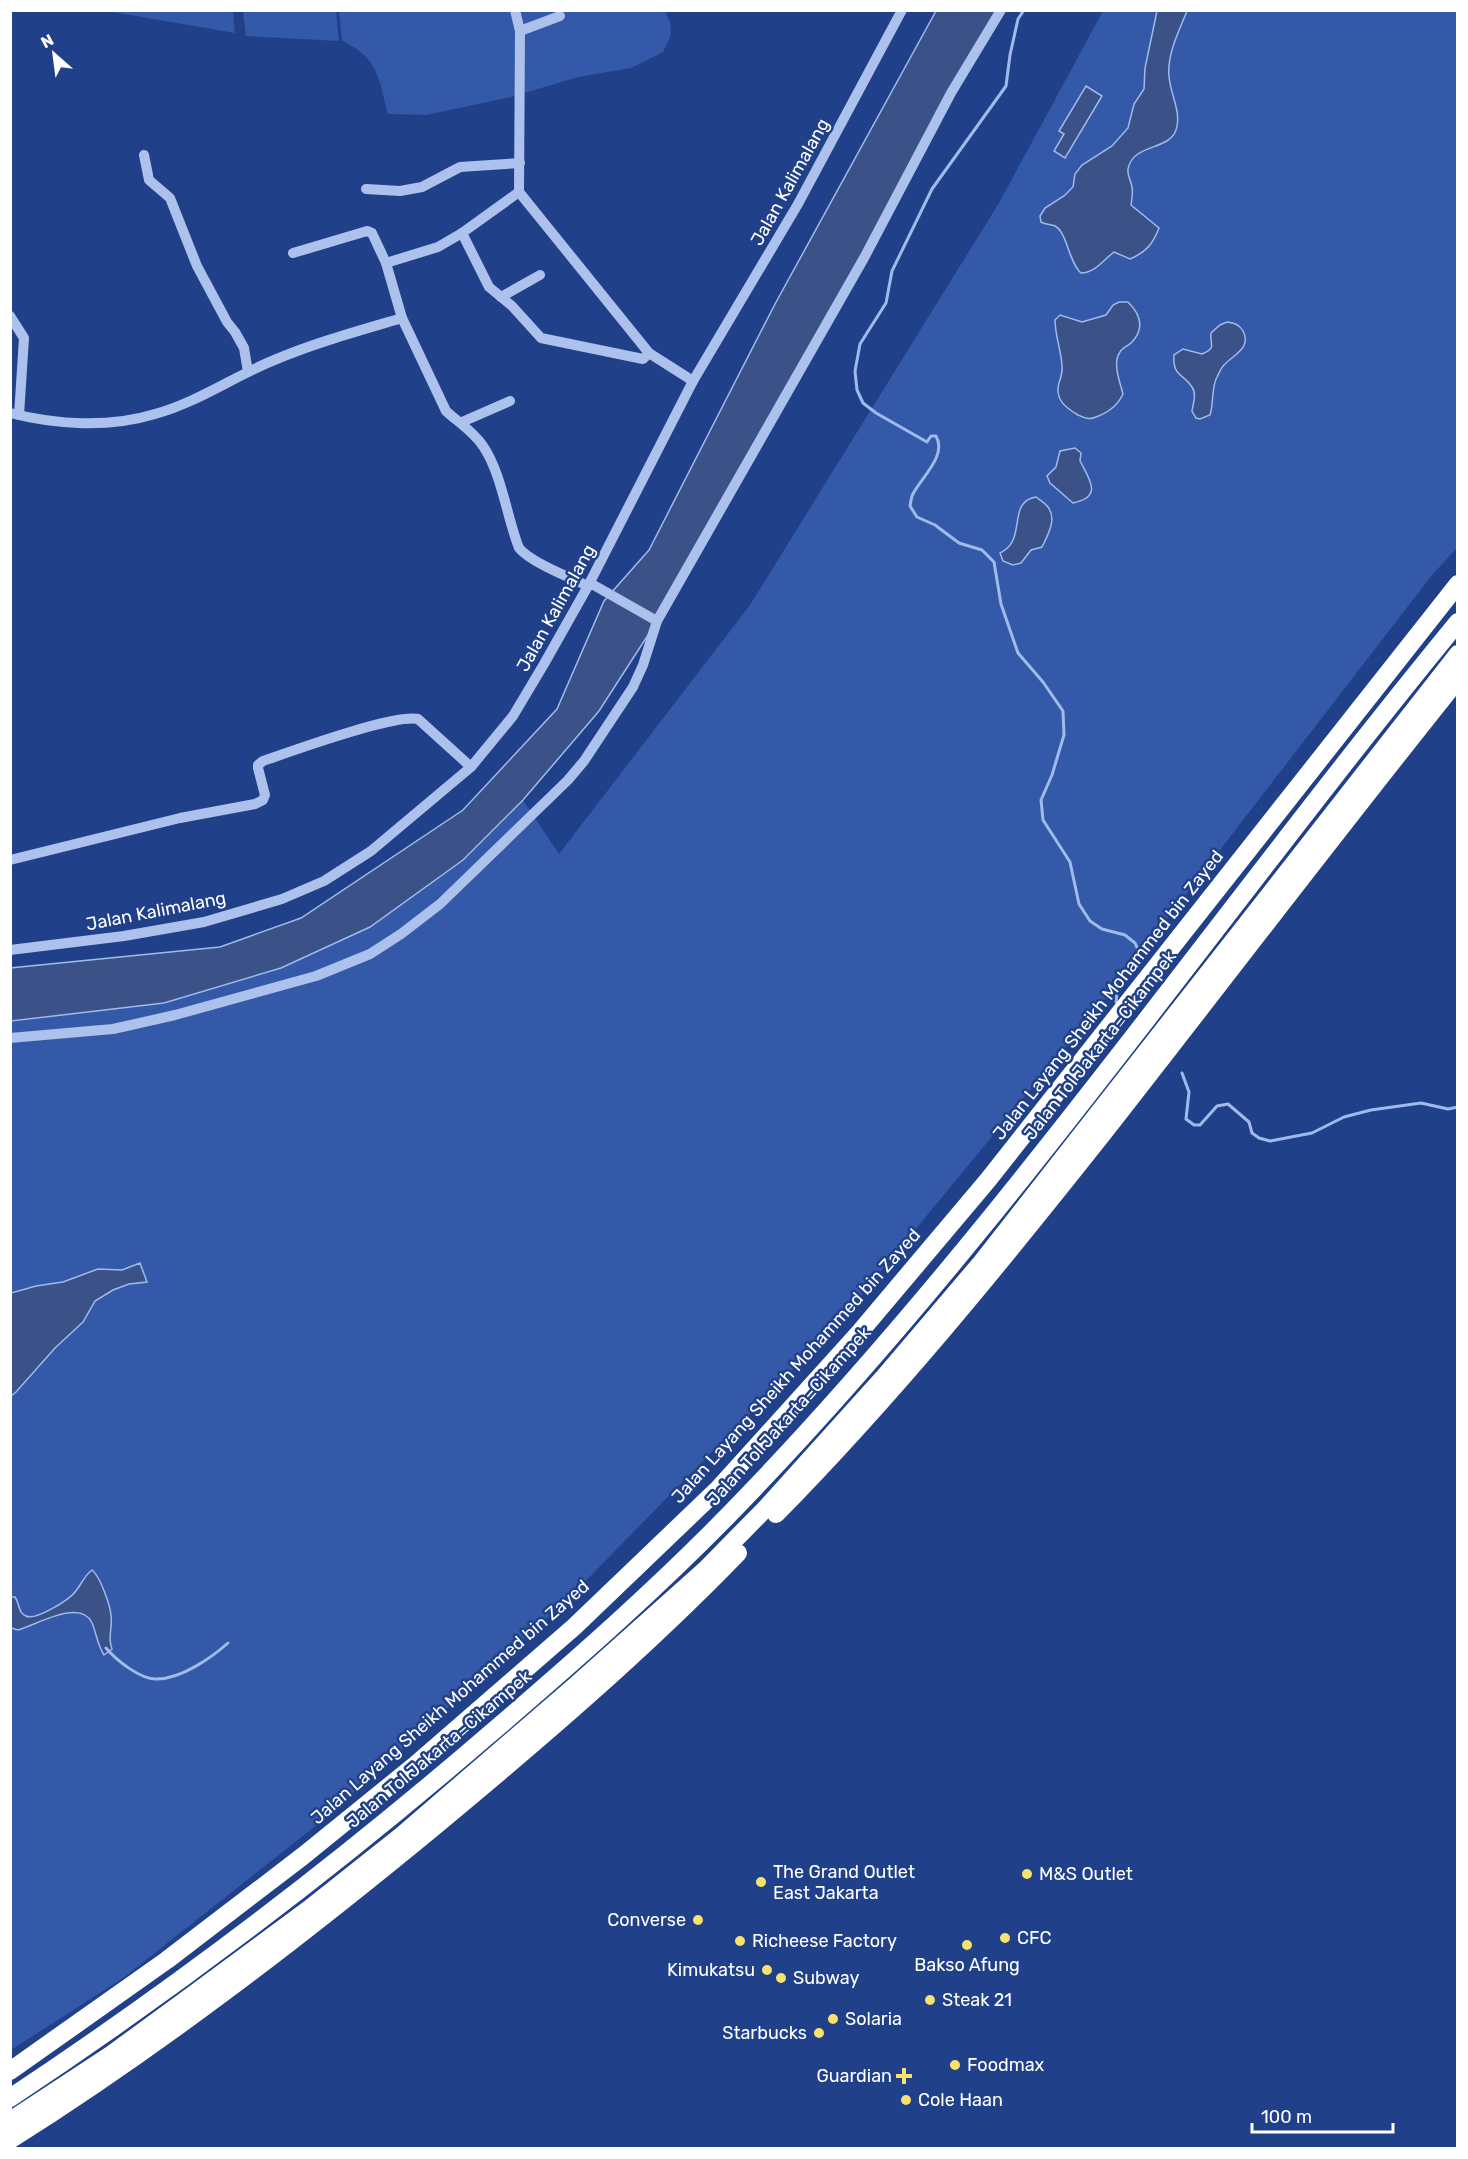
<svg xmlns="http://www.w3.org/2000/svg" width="1468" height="2159" font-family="Rubik,sans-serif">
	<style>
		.green { fill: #3459a8 }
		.water { fill: #3a5287; stroke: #a0baec; stroke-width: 1.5 }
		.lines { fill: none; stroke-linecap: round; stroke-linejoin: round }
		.stream { stroke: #a0baec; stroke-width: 3 }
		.minor { stroke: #acc1eb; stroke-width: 10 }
		.highway { stroke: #fff; stroke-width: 18 }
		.poi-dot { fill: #f8e16d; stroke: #20418a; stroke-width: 2 }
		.labels { text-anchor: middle; stroke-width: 5; stroke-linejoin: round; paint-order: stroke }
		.street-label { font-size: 18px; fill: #fff; stroke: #20418a }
		.poi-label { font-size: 18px; fill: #fff; stroke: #20418a; text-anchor: start }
	</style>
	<rect width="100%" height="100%" fill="#20418a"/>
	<!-- green -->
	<g class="green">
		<path d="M 107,11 L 233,11 L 235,34 L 235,33 Z"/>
		<path d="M 243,11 L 336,11 L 339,41 L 246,36 Z"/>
		<path d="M 339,11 L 665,11 L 670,22 L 671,35 L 663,52 L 631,68 L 578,77 L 511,97 L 426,115 L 388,114 C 382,93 380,68 362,53 C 356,48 348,44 342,40 Z"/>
		<path d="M 1103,11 L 1457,11 L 1457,548 L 1432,575 L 1105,999 L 841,1320 L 567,1600 L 323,1820 L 123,1978 L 11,2050 L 11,1021 L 164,1003 L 463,860 L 523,800 L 559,854 L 750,605 L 999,203 Z"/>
	</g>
	<!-- water -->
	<g class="water">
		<path d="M 936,11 L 1001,11 L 657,621 L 599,711 L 523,800 L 463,860 L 370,927 L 281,968 L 164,1003 L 11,1021 L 10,968 L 220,947 L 301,918 L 463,810 L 557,709 L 604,601 L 649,550 L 775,304 Z"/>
		<path d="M 1157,11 L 1187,11 C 1179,31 1167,54 1169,76 C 1170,94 1182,112 1176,130 C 1169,151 1133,143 1128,169 C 1127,175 1131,181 1132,187 C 1133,192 1132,199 1131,205 L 1159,228 C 1153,244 1146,252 1130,259 L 1114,252 C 1103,260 1095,273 1081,273 C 1069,263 1067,232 1055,226 C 1051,224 1046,225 1041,222 L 1040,216 L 1045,208 L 1064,196 L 1073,187 L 1075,174 L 1082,165 L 1112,146 L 1128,128 L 1134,104 L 1144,89 L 1145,68 Z"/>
		<path d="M 1086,86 L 1102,96 L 1065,158 L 1054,151 L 1064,134 L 1059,131 Z"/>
		<path d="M 1119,302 L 1128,302 C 1141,315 1145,329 1131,343 C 1128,346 1122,348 1120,352 C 1112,363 1120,382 1123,394 C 1118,405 1107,413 1096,417 C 1089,420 1085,418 1078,415 C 1066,408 1054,399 1059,383 C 1061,377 1063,372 1062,365 C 1061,350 1055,335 1055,320 L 1060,315 L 1082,322 L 1106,315 L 1113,305 Z"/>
		<path d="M 1227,322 C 1234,323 1239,324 1243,331 C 1252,348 1233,355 1224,365 C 1221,368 1219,373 1217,377 C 1211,388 1214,403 1210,415 L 1200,419 L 1196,418 L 1192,411 C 1193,404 1197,394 1192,387 C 1184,374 1172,376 1174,355 L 1183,349 L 1202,354 C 1218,347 1209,345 1211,333 L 1220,325 Z"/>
		<path d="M 1075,448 L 1081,453 L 1080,461 C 1090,480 1103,497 1073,503 L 1050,483 L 1047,476 L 1056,467 L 1060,451 Z"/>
		<path d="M 1036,497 C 1040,500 1045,503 1048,507 C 1057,519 1048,535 1042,547 L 1031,550 L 1021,563 L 1013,565 L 1003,561 L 1000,553 C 1028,540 1006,502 1036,497 Z"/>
		<path d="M 140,1263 L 147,1282 L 129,1284 L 113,1290 L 95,1301 L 83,1322 L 55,1348 L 16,1392 L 11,1396 L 11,1293 L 36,1286 L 63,1282 L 98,1269 L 122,1270 Z"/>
		<path d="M 92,1570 C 100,1576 110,1605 111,1615 C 113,1627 107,1637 112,1649 L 104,1655 C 97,1644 97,1635 92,1623 C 81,1598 36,1625 18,1630 L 11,1628 L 11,1597 L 15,1597 C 20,1604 18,1613 26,1616 C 35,1621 69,1600 75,1592 C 82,1584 83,1577 92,1570 Z"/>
	</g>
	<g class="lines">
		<!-- stream -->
		<g class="stream">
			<path d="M 1024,10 L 1018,19 L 1010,55 L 1006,86 L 932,189 L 892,271 L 886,303 L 860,344 L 855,371 L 857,390 L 863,403 L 876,413 L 927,442 L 931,436 L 936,436 C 947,455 923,476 914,492 C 911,496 911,501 910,506 L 917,517 L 935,525 L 959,543 L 982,550 L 994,562 L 1001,604 L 1018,653 L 1043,682 L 1063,711 L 1064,735 L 1052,775 L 1041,800 L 1043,820 L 1070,862 L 1079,904 L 1090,921 L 1102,929 L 1125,935 L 1135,943 L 1142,959 L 1117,993 L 1116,1002"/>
			<path d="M 1182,1073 L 1189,1092 L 1186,1119 L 1194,1125 L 1200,1125 L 1217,1106 L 1228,1104 L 1249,1122 L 1252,1133 L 1259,1138 L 1270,1141 L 1312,1133 L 1344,1117 L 1371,1110 L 1421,1103 L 1448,1109 L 1458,1107"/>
			<path d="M 106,1648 C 116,1660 141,1680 157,1679 C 181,1679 211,1658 228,1643"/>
		</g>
		<!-- minor -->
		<g class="minor">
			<path d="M 515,10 L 520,31 L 519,192 L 462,233 L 438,247 L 386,263 L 402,318 L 446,411 C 459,423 473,431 483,446 C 502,474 507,518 519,548 C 530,562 571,578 588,586"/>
			<path d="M 520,31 L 560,16"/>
			<path d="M 144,155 L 149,180 L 170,198 L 197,266 L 227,322 L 235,332 L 244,348 L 248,372"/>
			<path d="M 366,189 L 400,191 L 422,187 L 460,167 L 520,163"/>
			<path d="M 519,192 L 649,353 L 693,381"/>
			<path d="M 462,233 L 489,287 L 512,306 L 541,338 L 643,359 L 649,353"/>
			<path d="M 293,253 L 367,231 L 372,233 L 386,263"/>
			<path d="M 501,297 L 540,275"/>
			<path d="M 10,316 L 24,338 L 19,415"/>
			<path d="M 10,413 C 57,425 109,428 155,414 C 196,403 233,377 272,361 C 314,343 358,331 402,318"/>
			<path d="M 462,422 L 510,401"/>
			<path d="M 590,583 L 657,621"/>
			<path d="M 10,860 L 180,818 L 255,804 L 263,800 L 265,795 L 258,768 L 258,765 L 263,761 C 292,751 393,714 418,719 L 471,767"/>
			<path d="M 10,950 L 124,936 L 204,922 L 282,899 L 324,881 L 371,851 L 471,767 L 513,716 L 544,664 L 588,586 L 693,381 L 798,204 L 902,10"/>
			<path d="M 10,1038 L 113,1029 L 175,1015 L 316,976 L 370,954 L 401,934 L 440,904 L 568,780 L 584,761 L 633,687 L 643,665 L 657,621 L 864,258 L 951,93 L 1001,10"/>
		</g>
		<!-- highway -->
		<g class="highway">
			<path d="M 776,1514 C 893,1395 998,1266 1101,1136 C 1220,984 1337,830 1458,679"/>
			<path d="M 10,2071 L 167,1960 L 303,1856 L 414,1766 L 574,1627 L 718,1489 L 859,1333 L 988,1180 L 1458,584"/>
			<path d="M 10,2098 C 176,1988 334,1868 485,1738 C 575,1661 664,1583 746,1497 C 1007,1225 1219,913 1458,622"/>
			<path d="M 10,2121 L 112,2054 L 194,1994 L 309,1909 L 401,1836 L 575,1686 L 705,1570 L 765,1509 L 884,1377 L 981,1263 L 1458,654"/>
			<path d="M 10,2140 C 159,2046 299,1938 434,1827 C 539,1740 643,1651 738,1553"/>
		</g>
	</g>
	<!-- markers -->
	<g class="poi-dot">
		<circle cx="1027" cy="1874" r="6"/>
		<circle cx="761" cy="1882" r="6"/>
		<circle cx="698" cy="1920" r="6"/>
		<circle cx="1005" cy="1938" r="6"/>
		<circle cx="740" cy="1941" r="6"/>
		<circle cx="967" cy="1945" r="6"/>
		<circle cx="767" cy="1970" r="6"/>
		<circle cx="781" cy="1978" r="6"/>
		<circle cx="930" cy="2000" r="6"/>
		<circle cx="833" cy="2019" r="6"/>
		<circle cx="819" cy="2033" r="6"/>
		<circle cx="955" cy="2065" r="6"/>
		<path d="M901 2067h6v6h6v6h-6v6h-6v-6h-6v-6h6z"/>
		<circle cx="906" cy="2100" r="6"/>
	</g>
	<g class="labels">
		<!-- street labels -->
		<g class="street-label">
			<text transform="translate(790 182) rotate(-61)" y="6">Jalan Kalimalang</text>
			<text transform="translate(556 608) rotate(-61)" y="6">Jalan Kalimalang</text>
			<text transform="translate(156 911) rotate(-11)" y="6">Jalan Kalimalang</text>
			<text transform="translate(1108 995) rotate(-52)" y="6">Jalan Layang Sheikh Mohammed bin Zayed</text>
			<text transform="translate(1100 1045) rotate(-52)" y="6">Jalan Tol Jakarta–Cikampek</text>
			<text transform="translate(796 1366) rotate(-48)" y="6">Jalan Layang Sheikh Mohammed bin Zayed</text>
			<text transform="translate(789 1416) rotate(-48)" y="6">Jalan Tol Jakarta–Cikampek</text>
			<text transform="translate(450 1702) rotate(-41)" y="6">Jalan Layang Sheikh Mohammed bin Zayed</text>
			<text transform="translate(439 1749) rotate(-40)" y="6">Jalan Tol Jakarta–Cikampek</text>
		</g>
		<!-- poi labels -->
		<g class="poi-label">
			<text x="773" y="1878">The Grand Outlet<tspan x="773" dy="21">East Jakarta</tspan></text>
			<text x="1039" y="1880">M&amp;S Outlet</text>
			<text x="686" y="1926" text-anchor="end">Converse</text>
			<text x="1017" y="1944">CFC</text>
			<text x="752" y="1947">Richeese Factory</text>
			<text x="967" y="1971" text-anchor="middle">Bakso Afung</text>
			<text x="755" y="1976" text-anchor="end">Kimukatsu</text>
			<text x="793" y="1984">Subway</text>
			<text x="942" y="2006">Steak 21</text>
			<text x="845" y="2025">Solaria</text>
			<text x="807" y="2039" text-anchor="end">Starbucks</text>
			<text x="967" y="2071">Foodmax</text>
			<text x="892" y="2082" text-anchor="end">Guardian</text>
			<text x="918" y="2106">Cole Haan</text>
		</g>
	</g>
	<!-- border -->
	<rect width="1468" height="2159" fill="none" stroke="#ffffff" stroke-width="24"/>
	<!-- north arrow -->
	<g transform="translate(54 54) rotate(332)" stroke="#20418a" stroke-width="4.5" paint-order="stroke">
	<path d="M0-4.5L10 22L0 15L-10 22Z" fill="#ffffff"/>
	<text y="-9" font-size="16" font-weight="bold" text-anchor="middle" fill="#ffffff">N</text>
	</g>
	<!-- scale -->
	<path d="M1252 2123v9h141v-9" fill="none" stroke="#ffffff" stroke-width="3"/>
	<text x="1261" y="2123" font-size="18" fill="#ffffff" stroke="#20418a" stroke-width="4.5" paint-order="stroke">100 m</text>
</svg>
